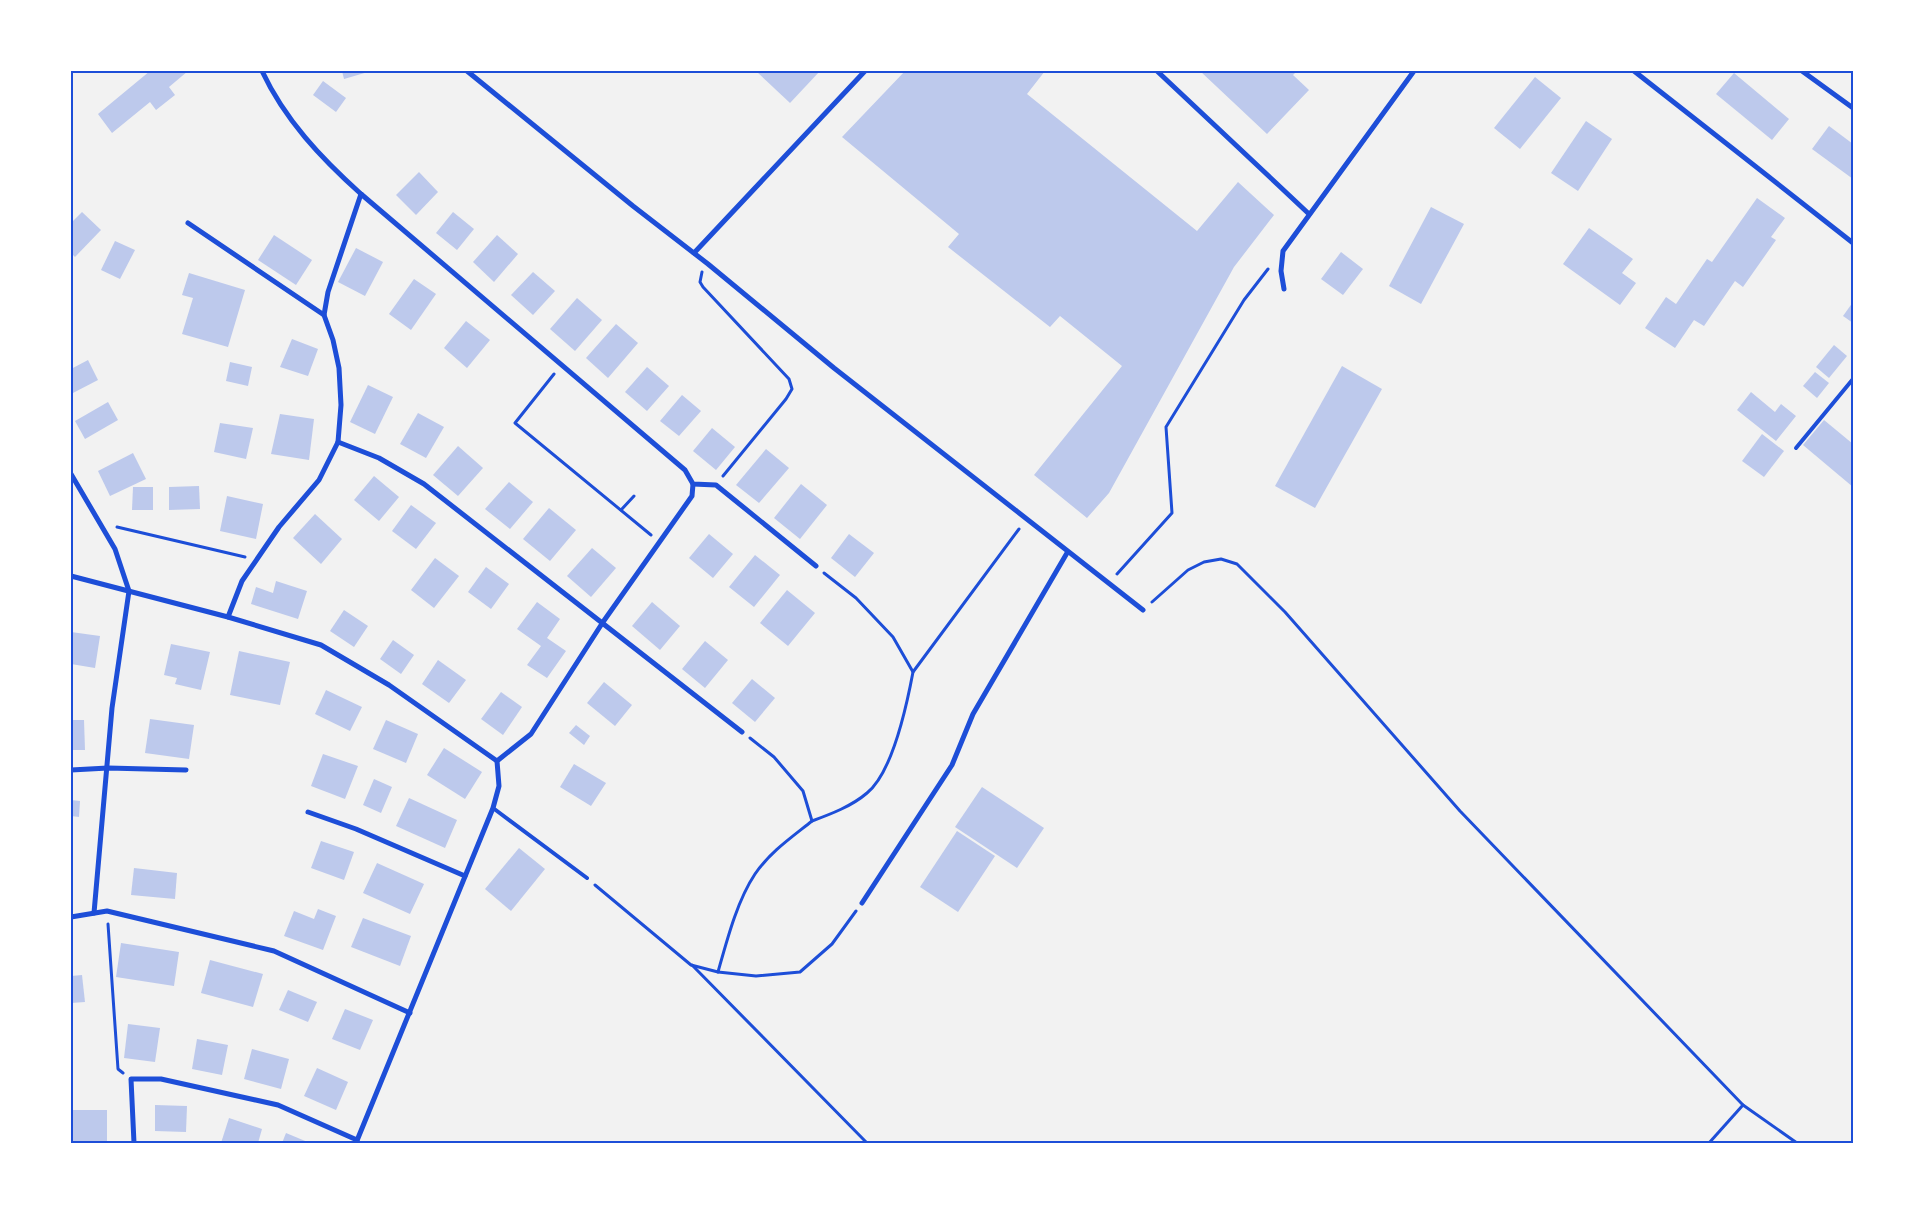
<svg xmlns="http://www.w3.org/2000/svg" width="1924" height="1214" font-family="'Space Grotesk',sans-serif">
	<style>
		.building { fill: #bdc9ec }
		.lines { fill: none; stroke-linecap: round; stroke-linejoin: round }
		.path { stroke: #1d4ed8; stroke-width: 3 }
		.service { stroke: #1d4ed8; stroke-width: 4 }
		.minor { stroke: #1d4ed8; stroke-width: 5 }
		.neatline { fill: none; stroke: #1d4ed8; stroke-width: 2 }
	</style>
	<rect width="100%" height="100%" fill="#f2f2f2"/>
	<!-- building -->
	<g class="building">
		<path d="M 150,71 L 188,71 L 169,87 L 175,95 L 156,110 L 150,102 L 112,133 L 98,114 Z"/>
		<path d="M 342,71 L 368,71 L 368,72 L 344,79 Z"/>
		<path d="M 756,71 L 820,71 L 790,103 Z"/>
		<path d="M 905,71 L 1045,71 L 1027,94 L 1197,231 L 1238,182 L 1274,215 L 1234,267 L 1109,493 L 1087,518 L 1034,475 L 1122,366 L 1060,316 L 1050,327 L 948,247 L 959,234 L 842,137 Z"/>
		<path d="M 1200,71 L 1297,71 L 1293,75 L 1309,90 L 1267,134 Z"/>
		<path d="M 1734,73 L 1789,119 L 1772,140 L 1716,94 Z"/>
		<path d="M 1535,77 L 1561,98 L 1520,149 L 1494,128 Z"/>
		<path d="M 323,81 L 346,98 L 336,112 L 313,95 Z"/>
		<path d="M 1586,121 L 1612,139 L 1578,191 L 1551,173 Z"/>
		<path d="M 1829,126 L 1853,144 L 1853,179 L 1812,149 Z"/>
		<path d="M 419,172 L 438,192 L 416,215 L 396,195 Z"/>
		<path d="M 1757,198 L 1785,218 L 1771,237 L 1776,240 L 1743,287 L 1735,281 L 1704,326 L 1694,320 L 1675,348 L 1645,328 L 1666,297 L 1676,304 L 1707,259 L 1712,262 Z"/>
		<path d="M 1431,207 L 1464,224 L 1421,304 L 1389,286 Z"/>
		<path d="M 82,212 L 101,230 L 75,257 L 71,253 L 71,223 Z"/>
		<path d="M 453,212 L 474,229 L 457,250 L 436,233 Z"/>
		<path d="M 1589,228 L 1633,259 L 1622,273 L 1636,283 L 1620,305 L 1563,264 Z"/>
		<path d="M 274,235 L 312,260 L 296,285 L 258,260 Z"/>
		<path d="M 497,235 L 518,254 L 494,282 L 473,262 Z"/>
		<path d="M 115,241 L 135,250 L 120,279 L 101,270 Z"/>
		<path d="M 356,248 L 383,262 L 365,296 L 338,282 Z"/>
		<path d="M 1341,252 L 1363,269 L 1343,295 L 1321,279 Z"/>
		<path d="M 533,272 L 555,291 L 533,315 L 511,295 Z"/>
		<path d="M 189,273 L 245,290 L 228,347 L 182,334 L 193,298 L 182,295 Z"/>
		<path d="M 414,279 L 436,294 L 411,330 L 389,314 Z"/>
		<path d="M 577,298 L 602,320 L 575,351 L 550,329 Z"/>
		<path d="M 1853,302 L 1853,323 L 1843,316 Z"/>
		<path d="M 466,321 L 490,340 L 467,368 L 444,348 Z"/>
		<path d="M 616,324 L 638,343 L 608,378 L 586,358 Z"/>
		<path d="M 292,339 L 318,349 L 308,376 L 280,367 Z"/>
		<path d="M 1834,345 L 1847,356 L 1829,378 L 1816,367 Z"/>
		<path d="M 88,360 L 98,380 L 71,394 L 71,369 Z"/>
		<path d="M 230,362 L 252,367 L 248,386 L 226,381 Z"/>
		<path d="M 1342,366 L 1382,389 L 1315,508 L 1275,486 Z"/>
		<path d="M 647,367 L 669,386 L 647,411 L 625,392 Z"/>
		<path d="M 1815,372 L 1829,383 L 1817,398 L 1803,386 Z"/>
		<path d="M 368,385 L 393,397 L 375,434 L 350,422 Z"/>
		<path d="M 1751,392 L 1775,412 L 1781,404 L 1796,416 L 1776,441 L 1737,410 Z"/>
		<path d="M 682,395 L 701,411 L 679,436 L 660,421 Z"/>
		<path d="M 108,402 L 118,420 L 85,439 L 75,421 Z"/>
		<path d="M 418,413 L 444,427 L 426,458 L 400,444 Z"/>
		<path d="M 280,414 L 314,419 L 309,460 L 271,454 Z"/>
		<path d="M 1824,420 L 1853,444 L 1853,487 L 1803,445 Z"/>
		<path d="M 220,423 L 253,428 L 246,459 L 214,452 Z"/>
		<path d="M 712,428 L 735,447 L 716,470 L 693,451 Z"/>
		<path d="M 1762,434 L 1784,451 L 1764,477 L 1742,461 Z"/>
		<path d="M 458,446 L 483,468 L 458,496 L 433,475 Z"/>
		<path d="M 766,449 L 789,468 L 759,503 L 736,485 Z"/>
		<path d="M 133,453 L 146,479 L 110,496 L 98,471 Z"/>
		<path d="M 374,476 L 399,497 L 379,521 L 354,500 Z"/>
		<path d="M 509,482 L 533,502 L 510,529 L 485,509 Z"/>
		<path d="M 801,484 L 827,505 L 800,539 L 774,518 Z"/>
		<path d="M 199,486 L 200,509 L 169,510 L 169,487 Z"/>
		<path d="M 133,487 L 153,487 L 153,510 L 132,510 Z"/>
		<path d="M 227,496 L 263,504 L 256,539 L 220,531 Z"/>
		<path d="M 411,505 L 436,523 L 416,549 L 392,531 Z"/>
		<path d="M 549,508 L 576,530 L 550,561 L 523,539 Z"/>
		<path d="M 315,514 L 342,539 L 321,564 L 293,538 Z"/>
		<path d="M 709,534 L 733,554 L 713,578 L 689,558 Z"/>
		<path d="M 849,534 L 874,553 L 855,577 L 831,558 Z"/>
		<path d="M 592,548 L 616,568 L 591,597 L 567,576 Z"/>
		<path d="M 755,555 L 780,575 L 754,607 L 729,587 Z"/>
		<path d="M 435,558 L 459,576 L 434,608 L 411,590 Z"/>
		<path d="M 486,567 L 509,584 L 491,609 L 468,592 Z"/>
		<path d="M 276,581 L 307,591 L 298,619 L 251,604 L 256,587 L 273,593 Z"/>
		<path d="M 787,590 L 815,613 L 788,646 L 760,623 Z"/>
		<path d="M 537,602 L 560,619 L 547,638 L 566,651 L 547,678 L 527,665 L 541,646 L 517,629 Z"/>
		<path d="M 652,602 L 680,626 L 660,650 L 632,626 Z"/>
		<path d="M 344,610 L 368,626 L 354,647 L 330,631 Z"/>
		<path d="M 71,632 L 100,636 L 95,668 L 71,664 Z"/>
		<path d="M 393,640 L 414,655 L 401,674 L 380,659 Z"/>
		<path d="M 705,641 L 728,660 L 705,688 L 682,669 Z"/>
		<path d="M 171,644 L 210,652 L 201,690 L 175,684 L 177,678 L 164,675 Z"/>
		<path d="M 239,651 L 290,662 L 280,705 L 230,695 Z"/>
		<path d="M 438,660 L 466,680 L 449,703 L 422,684 Z"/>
		<path d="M 752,679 L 775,698 L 755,722 L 732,703 Z"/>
		<path d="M 604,682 L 632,705 L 615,726 L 587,703 Z"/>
		<path d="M 326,690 L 362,707 L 350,731 L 315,714 Z"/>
		<path d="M 501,692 L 522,707 L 503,735 L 481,719 Z"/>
		<path d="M 150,719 L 194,725 L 189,759 L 145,753 Z"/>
		<path d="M 71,720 L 84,720 L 85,750 L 71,750 Z"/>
		<path d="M 386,720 L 418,734 L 406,763 L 373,749 Z"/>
		<path d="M 576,725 L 590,736 L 584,745 L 569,733 Z"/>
		<path d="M 444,748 L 482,772 L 465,799 L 427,775 Z"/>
		<path d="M 323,754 L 358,766 L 345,799 L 311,786 Z"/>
		<path d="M 574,764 L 606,783 L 591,806 L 560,787 Z"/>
		<path d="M 374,779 L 392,787 L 381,813 L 363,805 Z"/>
		<path d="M 982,787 L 1044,828 L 1017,868 L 955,827 Z"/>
		<path d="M 409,798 L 457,820 L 445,848 L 396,826 Z"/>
		<path d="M 71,800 L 80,801 L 79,817 L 71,816 Z"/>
		<path d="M 957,831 L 995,856 L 958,912 L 920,887 Z"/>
		<path d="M 321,841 L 354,852 L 344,880 L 311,868 Z"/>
		<path d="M 519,848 L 545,869 L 511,911 L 485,889 Z"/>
		<path d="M 377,863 L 424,884 L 410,914 L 363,893 Z"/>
		<path d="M 134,868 L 177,873 L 175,899 L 131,895 Z"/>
		<path d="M 318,909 L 336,916 L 323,950 L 284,936 L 294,911 L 314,919 Z"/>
		<path d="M 363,918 L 411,936 L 400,966 L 351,947 Z"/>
		<path d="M 121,943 L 179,952 L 174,986 L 116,977 Z"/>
		<path d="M 210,960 L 263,974 L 253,1007 L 201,993 Z"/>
		<path d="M 82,975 L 85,1002 L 71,1003 L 71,976 Z"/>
		<path d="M 288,990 L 317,1002 L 308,1022 L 279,1010 Z"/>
		<path d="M 345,1009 L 373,1020 L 360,1050 L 332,1039 Z"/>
		<path d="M 128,1024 L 160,1028 L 155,1062 L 124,1058 Z"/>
		<path d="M 197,1039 L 228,1045 L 222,1075 L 192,1069 Z"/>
		<path d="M 252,1049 L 289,1059 L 281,1089 L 244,1079 Z"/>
		<path d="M 317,1068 L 348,1082 L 336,1110 L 304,1096 Z"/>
		<path d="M 155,1105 L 187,1106 L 186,1132 L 155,1131 Z"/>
		<rect x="71" y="1110" width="36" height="33"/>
		<path d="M 229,1118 L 262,1129 L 258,1143 L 221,1143 Z"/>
		<path d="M 286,1133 L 310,1143 L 282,1143 Z"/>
	</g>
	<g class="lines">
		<!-- path -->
		<g class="path">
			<path d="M 702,272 L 700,282 L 703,287 L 789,379 L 792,389 L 786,399 L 723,476"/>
			<path d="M 554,374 L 515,423 L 651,535"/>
			<path d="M 621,510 L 634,496"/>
			<path d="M 117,527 L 245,557"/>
			<path d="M 824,573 L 856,598 L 893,637 L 913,672"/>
			<path d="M 1117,574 L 1172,513 L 1166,427 L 1244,300 L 1268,269"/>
			<path d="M 1152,602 L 1188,570 L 1204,562 L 1221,559 L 1237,564 L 1285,612 L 1460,811 L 1743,1105 L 1797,1143"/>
			<path d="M 750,738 L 774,757 L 803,791 L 812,821 C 831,814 852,806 867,793 C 893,772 907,704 913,672 L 1019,529"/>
			<path d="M 595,885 L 691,965 L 718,972 L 756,976 L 800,972 L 832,944 L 856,911"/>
			<path d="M 108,924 L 118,1069 L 123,1073"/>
			<path d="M 692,965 L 867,1143"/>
			<path d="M 718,972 C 727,940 737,901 755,874 C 770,852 792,837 812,821"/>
			<path d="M 1709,1143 L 1743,1105"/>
		</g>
		<!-- service -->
		<g class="service">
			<path d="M 1796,448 L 1853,379"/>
			<path d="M 493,808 L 587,878"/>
		</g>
		<!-- minor -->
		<g class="minor">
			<path d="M 262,71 C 285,120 321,158 361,194 L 685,470 L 693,484 L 716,485 L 816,566"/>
			<path d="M 467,71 L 633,206 L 708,264 L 834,368 L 1143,610"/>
			<path d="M 1157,71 L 1309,214"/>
			<path d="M 1634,71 L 1853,243"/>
			<path d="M 1802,71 L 1853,108"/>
			<path d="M 188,223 L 324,315"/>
			<path d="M 694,253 L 865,71"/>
			<path d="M 1284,289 L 1281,271 L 1283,251 L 1414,71"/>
			<path d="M 338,442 L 379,458 L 424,484 L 742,732"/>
			<path d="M 71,474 L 115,549 L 129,591 L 112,708 L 94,913"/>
			<path d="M 71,576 L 228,617 L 321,645 L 389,685 L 497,761"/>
			<path d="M 228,617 L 242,581 L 279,527 L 319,480 L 338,442 L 341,405 L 339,368 L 333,340 L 324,315 L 328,292 L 361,194"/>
			<path d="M 71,770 L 108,768 L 186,770"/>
			<path d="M 308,812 L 356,829 L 465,876"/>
			<path d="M 862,903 L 952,765 L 973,714 L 1067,553"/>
			<path d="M 71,917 L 107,911 L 274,951 L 410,1013"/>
			<path d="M 134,1143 L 131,1079 L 161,1079 L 278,1105 L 357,1140"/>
			<path d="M 356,1143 L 493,808 L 499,786 L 497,761 L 531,734 L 603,622 L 692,496 L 693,484"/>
		</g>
	</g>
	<!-- border -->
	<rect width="1924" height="1214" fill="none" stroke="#ffffff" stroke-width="145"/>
	<rect x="72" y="72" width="1780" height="1070" class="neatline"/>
</svg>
